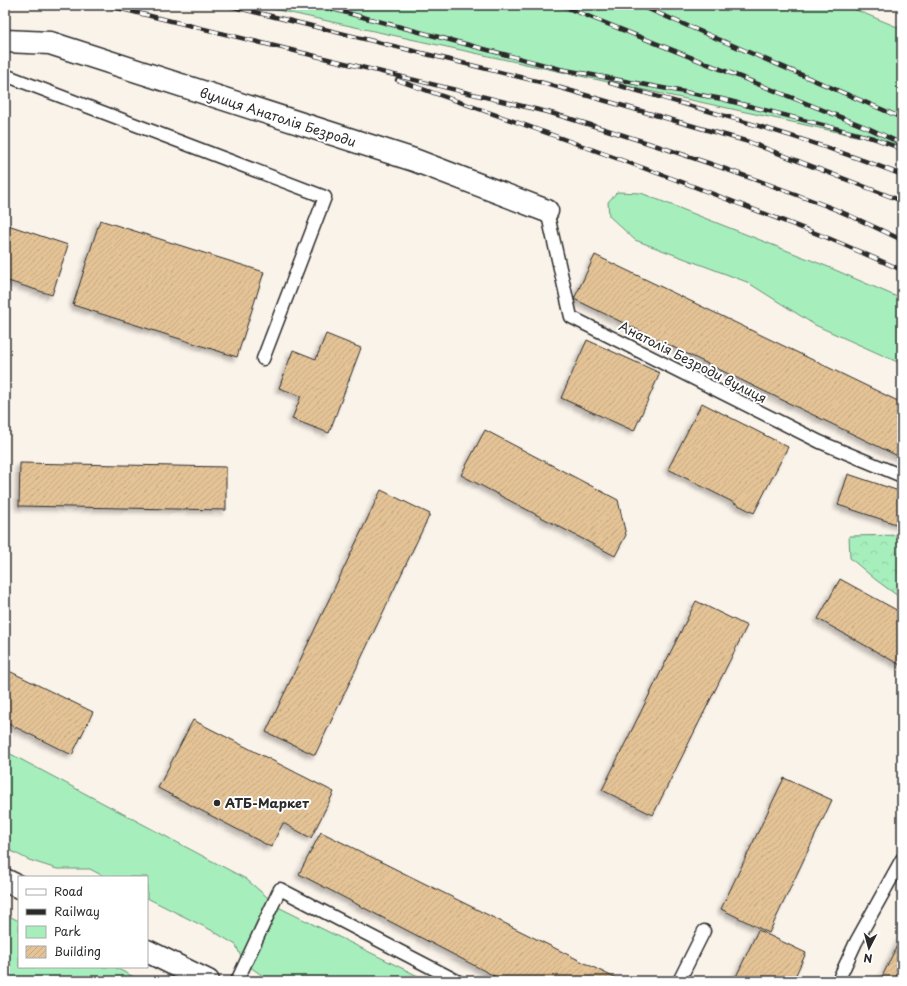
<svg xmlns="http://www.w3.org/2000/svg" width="907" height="986" font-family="'Playpen Sans',sans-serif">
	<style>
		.green { fill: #a6efbc; stroke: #688d74 }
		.forest { fill: url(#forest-crowns); stroke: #688d74 }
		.building { fill: url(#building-hatch); stroke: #2b2b2b; filter: url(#shadow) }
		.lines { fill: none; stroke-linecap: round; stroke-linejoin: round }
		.service-casing { stroke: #2b2b2b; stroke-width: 15 }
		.minor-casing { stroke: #2b2b2b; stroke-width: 25 }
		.secondary-casing { stroke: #2b2b2b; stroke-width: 25 }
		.service { stroke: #fff; stroke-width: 12 }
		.minor { stroke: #fff; stroke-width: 22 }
		.secondary { stroke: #fff; stroke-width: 22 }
		.rail-casing { stroke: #2b2b2b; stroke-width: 4.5 }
		.rail { stroke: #fff; stroke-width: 3; stroke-dasharray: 9; stroke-linecap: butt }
		.poi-dot { fill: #2b2b2b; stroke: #fff; stroke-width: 1.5 }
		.labels { text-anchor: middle; stroke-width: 4; stroke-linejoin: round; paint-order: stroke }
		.street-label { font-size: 13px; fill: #2b2b2b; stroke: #fff }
		.poi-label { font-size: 13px; font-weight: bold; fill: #2b2b2b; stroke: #fff; text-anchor: start }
	</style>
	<defs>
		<pattern id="forest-crowns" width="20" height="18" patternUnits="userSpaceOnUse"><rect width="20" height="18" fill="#a6efbc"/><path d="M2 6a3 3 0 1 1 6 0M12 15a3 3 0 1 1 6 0" fill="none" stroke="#8fcda2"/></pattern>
		<pattern id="building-hatch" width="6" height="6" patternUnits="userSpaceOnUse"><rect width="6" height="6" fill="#e4c396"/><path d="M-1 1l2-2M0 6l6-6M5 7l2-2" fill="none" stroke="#c4a881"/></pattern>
		<filter id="shadow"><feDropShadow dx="-3.5" dy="3.5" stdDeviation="2" flood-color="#0004"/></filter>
	</defs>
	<rect width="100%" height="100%" fill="#faf3ea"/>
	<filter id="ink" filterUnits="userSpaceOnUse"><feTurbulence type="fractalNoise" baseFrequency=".025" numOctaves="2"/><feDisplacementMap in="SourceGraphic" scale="8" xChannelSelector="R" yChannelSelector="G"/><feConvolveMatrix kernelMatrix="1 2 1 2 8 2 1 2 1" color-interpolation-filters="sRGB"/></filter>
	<g filter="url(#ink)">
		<!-- green -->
		<g class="green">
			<path d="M 254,5 L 844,5 L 902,29 L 902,146 Z"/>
			<path d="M 617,192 L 641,193 L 826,266 L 902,299 L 902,364 L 815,325 L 747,282 L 635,240 L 609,216 L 608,202 Z"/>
			<path d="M 5,751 L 246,879 L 280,908 L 428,981 L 270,981 L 243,962 L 236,945 L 211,930 L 147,898 L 147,877 L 105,877 L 90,869 L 57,869 L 29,860 L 5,848 Z"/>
			<path d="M 5,914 L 19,921 L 19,967 L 114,967 L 142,981 L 5,981 Z"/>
		</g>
		<!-- forest -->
		<path class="forest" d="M 902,535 L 902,599 L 876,580 L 850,558 L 849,536 Z"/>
		<!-- building -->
		<g class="building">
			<path d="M 100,220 L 264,272 L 237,357 L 73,305 Z"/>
			<path d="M 5,224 L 68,245 L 52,295 L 5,280 Z"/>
			<path d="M 595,255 L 902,403 L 902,458 L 574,299 Z"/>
			<path d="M 326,334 L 361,348 L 329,433 L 292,419 L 301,396 L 279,388 L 293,350 L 316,359 Z"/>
			<path d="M 587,340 L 660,373 L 634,431 L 561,398 Z"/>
			<path d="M 702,403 L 788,447 L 754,513 L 668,469 Z"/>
			<path d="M 485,430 L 618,500 L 626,535 L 615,556 L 461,475 Z"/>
			<path d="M 20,463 L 226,467 L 226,510 L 19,506 Z"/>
			<path d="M 848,474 L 902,492 L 902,526 L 838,505 Z"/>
			<path d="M 381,490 L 430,514 L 315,755 L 266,732 Z"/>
			<path d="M 840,579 L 902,613 L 902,666 L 818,619 Z"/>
			<path d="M 696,601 L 747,626 L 653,815 L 602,790 Z"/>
			<path d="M 5,669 L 93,712 L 72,755 L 5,722 Z"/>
			<path d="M 193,720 L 334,792 L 311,838 L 283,823 L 271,847 L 158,788 Z"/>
			<path d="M 784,778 L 832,800 L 769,933 L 721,909 Z"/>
			<path d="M 321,832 L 621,981 L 504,981 L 299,874 Z"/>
			<path d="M 758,930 L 806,953 L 793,981 L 734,981 Z"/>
			<path d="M 902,935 L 902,981 L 880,981 Z"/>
		</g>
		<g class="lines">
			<defs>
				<g id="service">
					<path d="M 5,75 L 325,197 L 263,359"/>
					<path d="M 547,211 L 571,317 L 820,442 L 902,476"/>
					<path d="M 237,981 L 280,889 L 457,981"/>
					<path d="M 679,981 L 704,931"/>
					<path d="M 838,981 L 856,942 L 902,859"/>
				</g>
				<path id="minor" d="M 5,41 L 50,43 L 414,160 L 547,211"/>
				<g id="secondary">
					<path d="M 5,880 L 19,887"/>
					<path d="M 147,951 L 208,981"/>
				</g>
			</defs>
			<!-- service casing -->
			<use href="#service" class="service-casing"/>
			<!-- minor casing -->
			<use href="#minor" class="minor-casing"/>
			<!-- secondary casing -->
			<use href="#secondary" class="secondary-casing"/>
			<!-- service -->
			<use href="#service" class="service"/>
			<!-- minor -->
			<use href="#minor" class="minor"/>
			<!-- secondary -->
			<use href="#secondary" class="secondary"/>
			<defs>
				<g id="rail">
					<path d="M 105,5 L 551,113 C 643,140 735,171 824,205 C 851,215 876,228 902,240"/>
					<path d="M 226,5 L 540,82 L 749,142 L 902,201"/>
					<path d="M 317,5 L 560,69 L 722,99 L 873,138 L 902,149"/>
					<path d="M 560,5 L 868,128 L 898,142"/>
					<path d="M 639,5 L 902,118"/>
					<path d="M 397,80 L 522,124 L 682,182 L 828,238 L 902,270"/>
					<path d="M 610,83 C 708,111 808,138 902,175"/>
				</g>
			</defs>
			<!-- rail casing -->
			<use href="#rail" class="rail-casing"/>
			<!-- rail -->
			<use href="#rail" class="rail"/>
		</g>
	</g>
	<!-- markers -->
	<circle class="poi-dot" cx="217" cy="803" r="4"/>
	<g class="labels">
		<!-- street labels -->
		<g class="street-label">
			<text transform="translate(278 117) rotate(18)" y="5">вулиця Анатолія Безроди</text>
			<text transform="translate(693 362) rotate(27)" y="5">Анатолія Безроди вулиця</text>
		</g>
		<!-- poi labels -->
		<g class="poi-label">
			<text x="225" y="808">АТБ-Маркет</text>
		</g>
	</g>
	<!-- margin -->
	<rect width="907" height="986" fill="none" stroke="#fff" stroke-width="20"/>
	<rect x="10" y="10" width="887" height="966" fill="none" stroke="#2b2b2b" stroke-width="1.5" filter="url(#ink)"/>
	<!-- legend -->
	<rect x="18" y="876" width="130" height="92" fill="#ffffff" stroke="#aaaaaa"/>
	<rect x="26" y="889" width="20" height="6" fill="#ffffff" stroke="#aaaaaa"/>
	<text x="54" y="896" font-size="12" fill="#2b2b2b">Road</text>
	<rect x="26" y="909" width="20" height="6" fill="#2b2b2b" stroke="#aaaaaa"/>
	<text x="54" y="916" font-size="12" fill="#2b2b2b">Railway</text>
	<rect x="26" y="926" width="20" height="12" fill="#a6efbc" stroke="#aaaaaa"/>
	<text x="54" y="936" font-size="12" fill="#2b2b2b">Park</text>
	<rect x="26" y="946" width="20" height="12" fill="url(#building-hatch)" stroke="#aaaaaa"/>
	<text x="54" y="956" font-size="12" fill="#2b2b2b">Building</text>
	<!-- north arrow -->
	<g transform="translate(869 948) rotate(186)" stroke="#ffffff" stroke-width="3" paint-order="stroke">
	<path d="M0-3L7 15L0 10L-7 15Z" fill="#2b2b2b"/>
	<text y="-6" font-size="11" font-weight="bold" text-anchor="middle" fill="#2b2b2b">N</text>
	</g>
</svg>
